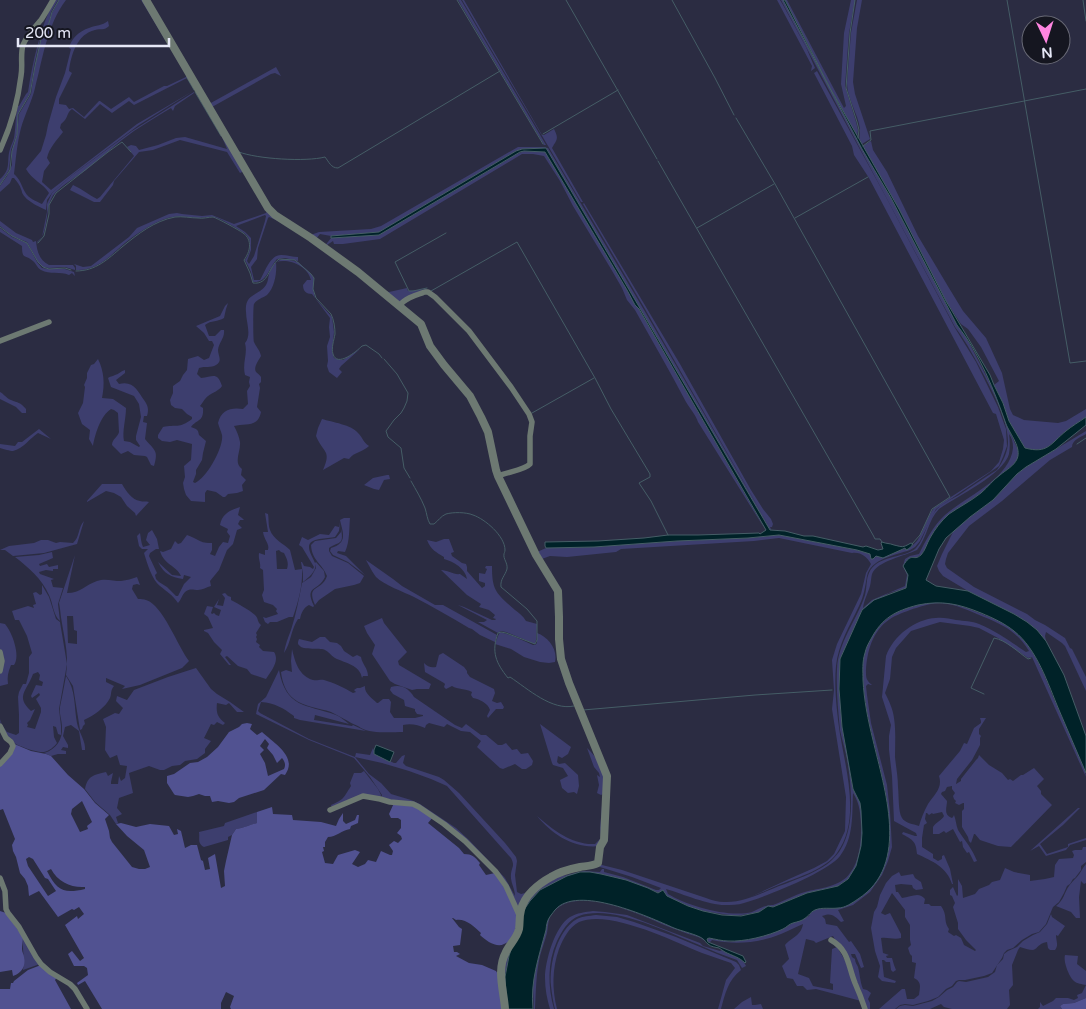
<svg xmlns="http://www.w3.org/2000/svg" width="1086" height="1009" font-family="'Varela Round',sans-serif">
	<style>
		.green { fill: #3d3e6e; fill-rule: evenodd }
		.forest { fill: #515291; fill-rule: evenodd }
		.water { fill: #002228; stroke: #455d66 }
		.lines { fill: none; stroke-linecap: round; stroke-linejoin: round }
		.stream { stroke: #455d66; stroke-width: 1 }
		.minor { stroke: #6d7972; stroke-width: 5.5 }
		.tertiary { stroke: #6d7972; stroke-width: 8 }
	</style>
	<rect width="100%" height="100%" fill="#2b2c42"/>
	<!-- green -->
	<g class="green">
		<path d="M 54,0 L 58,0 L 51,12 L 49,23 L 40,39 L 34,66 L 30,93 L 18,114 L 17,134 L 11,150 L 9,170 L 0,185 L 0,179 C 12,169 6,161 10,149 C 11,145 13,142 14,138 C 16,127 15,116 18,106 L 19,106 L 26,94 L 28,92 C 33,60 40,29 54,0 Z"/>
		<path d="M 59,0 L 66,0 C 47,25 43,58 35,88 C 32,101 25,114 21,128 C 17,143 16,159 14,174 C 20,179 21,185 25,192 C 29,199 36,201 42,204 L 49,193 C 43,183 32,180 26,169 L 41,151 L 46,135 L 48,125 L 56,97 L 65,73 L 71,49 L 69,48 C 71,39 79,31 89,28 C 96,25 102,26 108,21 L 109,26 C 104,31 101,28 95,30 C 77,34 71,55 69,71 L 72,73 L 59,99 L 59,104 L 66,105 L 69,109 L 73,108 L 84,117 L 99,101 L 100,101 L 111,109 L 129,97 L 134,102 L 164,86 L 167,86 L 186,77 L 186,74 L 141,0 L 144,0 L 196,89 L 195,90 L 187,78 L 134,105 L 129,101 L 112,113 L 100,104 L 85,119 L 72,109 C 66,113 69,118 61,124 L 60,128 L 63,132 C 57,140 49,148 47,158 L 50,163 L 44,171 L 42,182 L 51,190 L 137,124 L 193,91 L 139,125 L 71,176 L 52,193 L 47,200 L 46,210 C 41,208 29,202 25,197 C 21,192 23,194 21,189 C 20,185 17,182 14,178 L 12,178 L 10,183 L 0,192 L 0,186 L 7,176 L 12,165 L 12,151 L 17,135 L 19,114 L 31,94 L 35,66 L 41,39 L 49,23 L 52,13 Z"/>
		<path d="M 458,0 L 461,0 L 546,145 L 544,145 Z"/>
		<path d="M 462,0 L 464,0 L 542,135 L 544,135 L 554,129 C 559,139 557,139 552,148 L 583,202 L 581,202 Z"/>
		<path d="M 777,0 L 780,0 L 783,5 L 806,47 L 815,68 L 811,71 L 812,66 Z"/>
		<path d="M 781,0 L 783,0 L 862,149 L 891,198 L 957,325 L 965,335 L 995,393 L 1007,426 L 1018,450 L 1018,458 L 1014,464 L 991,483 L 981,493 L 949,515 L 936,528 L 922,554 L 916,558 L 911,557 L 904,566 L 908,575 L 906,588 L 889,593 L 862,610 L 840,659 L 839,689 L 842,727 L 853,789 L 860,803 L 861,811 L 862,833 L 861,846 L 859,858 L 854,871 L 848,879 L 838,886 L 807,893 L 773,907 L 763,909 L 759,912 L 736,916 L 703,911 L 688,906 L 648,888 L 601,874 L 580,872 L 530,901 L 524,910 L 509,956 L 505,977 L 505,960 L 524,905 L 542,886 L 558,877 L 584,871 L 600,872 L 602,869 L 604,869 L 604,872 L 623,877 L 656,890 L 659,890 L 661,888 L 632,877 L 600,867 L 599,865 L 602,865 L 622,870 L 706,898 C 711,900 718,902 724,902 C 746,903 764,891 785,884 C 799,878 821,871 832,860 C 857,838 852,789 847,759 C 845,749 842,740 840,730 C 838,710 836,689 837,669 C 838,642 857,620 865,595 C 867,588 866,579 869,573 C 877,555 901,559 915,549 C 926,539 926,520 937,509 C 943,503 952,499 959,495 C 972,486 984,478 997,470 C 1003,462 1008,451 1008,442 C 1008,421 994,395 985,377 C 976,360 967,343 955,327 ZM 1009,434 C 1012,438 1013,442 1013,448 C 1010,479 965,497 945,515 C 933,526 926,540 919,554 L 910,556 L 905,559 L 903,566 L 907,575 L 905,586 L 872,600 L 863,608 C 864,600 868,593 870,586 C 871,582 871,578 872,574 C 877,561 905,556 917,550 C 927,538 928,520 939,509 C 957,496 1003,475 1009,454 C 1010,448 1010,441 1009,434 ZM 853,793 C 860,803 861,817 861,829 C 861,844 859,862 850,873 C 841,887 819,888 805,892 C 794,895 784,901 773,905 C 771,905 768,905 766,906 C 761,907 757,910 752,912 C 729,918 688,906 668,894 L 666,889 C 683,894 708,905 725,905 C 731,905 738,905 744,903 C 765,897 828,872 840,856 C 854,838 852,814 853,793 Z"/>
		<path d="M 785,0 L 787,0 L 844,108 L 846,106 L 841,84 L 844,33 L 851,0 L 855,0 L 849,33 L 845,86 L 856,122 L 858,130 L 857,137 L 830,88 Z"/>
		<path d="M 857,0 L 862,0 L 857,28 L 853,82 L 855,94 L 870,139 L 862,144 C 858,138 860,136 860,129 C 858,113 847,99 847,83 L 851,33 Z"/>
		<path d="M 276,67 L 281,76 L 275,73 L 271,74 L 212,107 L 209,104 Z"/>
		<path d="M 817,71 L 886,197 L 955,328 L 976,362 L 998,407 L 1006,429 L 1007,446 L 1003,457 L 999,466 L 976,482 L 936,509 L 920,541 L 915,547 L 910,550 C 896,555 870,559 867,576 C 865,587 864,596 859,606 C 850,625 838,645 836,666 C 834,688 837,713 840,734 C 846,770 861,821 837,853 C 826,869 799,877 781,884 C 769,889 758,894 746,899 L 789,879 L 814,868 L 827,861 L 834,854 L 845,831 L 846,797 L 832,709 L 834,690 L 832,660 L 837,644 L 861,594 L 866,573 L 871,564 C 866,556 861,552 852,553 L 779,538 L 754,541 L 621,549 L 616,552 L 567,557 L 550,556 L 539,560 L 535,553 L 546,548 L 594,547 L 677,541 L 748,538 L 779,535 L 857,550 L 870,554 L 872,557 L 875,558 L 876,556 C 890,560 896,548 908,549 C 911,547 914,544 917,541 C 924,531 926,518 934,508 L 991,471 L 999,462 L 1003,449 L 1004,440 L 996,414 L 993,413 L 869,178 L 854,155 L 852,146 L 814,73 Z"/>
		<path d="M 195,91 L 244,171 L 240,173 L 227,152 L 180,140 L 153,150 L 139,152 L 114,181 L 113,185 L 100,202 L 94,202 L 70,190 L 73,185 C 82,189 89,195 97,199 L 100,197 L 134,156 L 127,147 L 131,145 L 136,146 L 139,150 L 158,145 L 176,138 L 185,137 L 227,149 L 222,137 Z"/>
		<path d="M 194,92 L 194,93 L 175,106 L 173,111 L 171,108 C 158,116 146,123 134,131 C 117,143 102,157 86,170 C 76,177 64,184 55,193 C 43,206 51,231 37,243 L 37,242 L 42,237 L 47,212 L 47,204 L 52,193 L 71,176 L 132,131 Z"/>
		<path d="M 871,141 L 873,150 L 887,172 L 918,236 L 949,288 L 963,311 L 986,338 L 1002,373 L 1010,409 L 1013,415 L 1024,420 L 1058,423 L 1066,421 L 1086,409 L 1086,417 C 1079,422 1072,426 1066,431 C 1050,444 1048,454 1025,448 L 1015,433 L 1009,421 L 1003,403 L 994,385 L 999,381 L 981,347 L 968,329 L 961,324 L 946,301 L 899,209 L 863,146 Z"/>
		<path d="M 518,147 L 543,147 L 548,148 L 644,310 L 769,526 L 645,309 L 583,204 L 584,203 L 680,364 L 751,490 L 763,509 L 771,519 L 773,524 L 772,527 L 770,527 L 771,529 L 770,530 L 546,148 L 522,149 L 516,151 L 379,232 L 331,236 L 320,234 L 315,240 L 308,236 L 319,232 L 371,229 L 381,226 Z"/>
		<path d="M 524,151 L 545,152 L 627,290 L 635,305 L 639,309 L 766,531 L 698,422 C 696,415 690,409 686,402 C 670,371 652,341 635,310 L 627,300 L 622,288 L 611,269 L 573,206 L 560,181 L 544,156 L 533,154 L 522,154 L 380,239 L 343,244 L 334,244 L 333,241 L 324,247 L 331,238 L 379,235 L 515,155 Z"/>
		<path d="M 268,209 L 285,224 L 269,217 L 268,218 L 258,248 L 257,259 L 251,267 L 254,280 L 260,280 C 265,272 270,255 281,255 C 287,255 293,257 298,257 L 298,261 L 285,258 L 277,259 C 269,268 267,283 253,282 L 251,272 L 245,260 C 251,252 253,239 244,233 C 240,230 218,217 214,217 C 209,216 203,218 198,218 C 188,217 179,215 168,218 C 152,223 138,233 125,243 C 110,256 97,271 76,270 L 76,266 L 74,264 L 83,267 L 91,266 L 129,237 L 137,228 L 169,214 L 177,213 L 182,214 L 202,216 L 212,215 L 234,224 L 266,213 ZM 265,215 L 266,216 L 265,221 L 254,256 L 249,264 L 247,261 L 251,250 L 251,238 L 245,232 L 236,226 Z"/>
		<path d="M 0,221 L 16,233 L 32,240 L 33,242 L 36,241 C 37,251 39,260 49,265 L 73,265 L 75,268 L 75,270 L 65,267 L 49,268 L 43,267 L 38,262 L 27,242 L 12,236 L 0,226 Z"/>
		<path d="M 0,228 L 12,237 L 27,243 L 37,262 L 42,268 L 49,269 L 65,269 L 74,272 L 75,276 L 72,273 L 69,275 C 60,271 50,275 41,270 C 37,268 36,263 33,261 C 25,254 22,260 22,246 L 0,232 Z"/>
		<path d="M 285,259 L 298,262 L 311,274 L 314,278 L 313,289 L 315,298 L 332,317 L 334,332 L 332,351 L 334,358 L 337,359 L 343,360 L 360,349 L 341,366 L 339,369 L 342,372 L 337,378 L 329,372 L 327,366 L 328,361 L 327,346 L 330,337 L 329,327 L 330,318 L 312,294 C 306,294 303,291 303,285 L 307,280 L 311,280 C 308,266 289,258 276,262 C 277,272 275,287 267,295 C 263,298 257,299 254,304 C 253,305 253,340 254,342 C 256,347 260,350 261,356 C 259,360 253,367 256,372 C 258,374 260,375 261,377 L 261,382 L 259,384 L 260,388 L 257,407 L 261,412 C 258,428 245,423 234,426 C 237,431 239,437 240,442 C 241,452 233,462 242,469 L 241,475 L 246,480 L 242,485 L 243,491 L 237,493 L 228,494 L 225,497 L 223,497 L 216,492 L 207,490 L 205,493 L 205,502 L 191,501 L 186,495 L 184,489 L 183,483 L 185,477 L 184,466 L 191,460 L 192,444 L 177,440 L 170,442 L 162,441 L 158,438 L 158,435 L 163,427 C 176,424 179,429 192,419 L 192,417 L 187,414 L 182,409 L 175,408 L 171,405 L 170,400 L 173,393 L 173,386 L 180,381 L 183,375 L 187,370 L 188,359 L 198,356 L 204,360 L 209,358 L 214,345 L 212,341 L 209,341 L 204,333 L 196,326 L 220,316 L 225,306 L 228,303 L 226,309 L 224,318 C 218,322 211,320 205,325 L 209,336 L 215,336 L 221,330 L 224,330 C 225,338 219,342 218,350 C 218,356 223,361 216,365 C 211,368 205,366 199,368 L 197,374 L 201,378 C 213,377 217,371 222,386 C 219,391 213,392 208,396 C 204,399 203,403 200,406 L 203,408 C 204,422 197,419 191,427 L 196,429 L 198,431 L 199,435 L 206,441 L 203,453 L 202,460 L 196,470 L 196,474 L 193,482 L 195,483 C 207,478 224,447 222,435 C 221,431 219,427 218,423 C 221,410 231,407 243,409 L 248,404 L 247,391 L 250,386 L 249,382 L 250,377 L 245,375 C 242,363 248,354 245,343 C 252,335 246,322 246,312 C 244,293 259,296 266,285 C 268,282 268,278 269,274 C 271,266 277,259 285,259 Z"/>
		<path d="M 407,288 L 408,291 L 428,289 L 399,305 L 385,291 L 389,292 Z"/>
		<path d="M 98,359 C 104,371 105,384 102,398 L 113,399 L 126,408 C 126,419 122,431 124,441 L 130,442 L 139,447 L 140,446 L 136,440 L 136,436 L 141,417 L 139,404 L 134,396 L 111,387 L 108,378 C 110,376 112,377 115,375 C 119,374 121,371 125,370 L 125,373 L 116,380 L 119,384 C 133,380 138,391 144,400 C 148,406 149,409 147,416 L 144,416 L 143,422 L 147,423 L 145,439 C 154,450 159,450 154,466 L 151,465 L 147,457 L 145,456 L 134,455 L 128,451 L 121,454 L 112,445 C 112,439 118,437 119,432 L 118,413 L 114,410 L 111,409 C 100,416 95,435 93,446 L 89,439 L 90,430 L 82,424 L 78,413 L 83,403 L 85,387 L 84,385 L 87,378 L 87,373 L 91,365 L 94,364 Z"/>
		<path d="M 0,392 C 4,394 6,398 11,400 C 18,403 20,402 26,409 L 26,413 L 22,413 L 16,407 L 0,399 Z"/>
		<path d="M 322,419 C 332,422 352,425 358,433 C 363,438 363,442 369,446 C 363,452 354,452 349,459 L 344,458 L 323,470 C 332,450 323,453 316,436 L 318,428 Z"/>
		<path d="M 39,429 L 51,439 L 38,433 C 30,438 23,449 13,451 C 10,451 4,449 0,448 L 0,444 L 15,446 L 18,442 L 22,442 Z"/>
		<path d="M 1086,431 L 1086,434 C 1081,437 1072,440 1072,447 L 1050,460 L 1002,501 L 969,526 L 948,553 L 946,559 L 945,564 L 947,568 L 974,587 L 1027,614 L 1035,620 L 1045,625 L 1065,638 L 1070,648 L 1072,649 L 1086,677 L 1086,691 L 1065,646 L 1062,643 L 1046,632 L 1045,636 L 1046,641 L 1037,630 L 1027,622 L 1014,614 L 968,591 L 943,576 L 939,571 L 937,566 L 942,554 L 954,530 L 970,517 L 993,500 L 1017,474 L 1026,467 Z"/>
		<path d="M 387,475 L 389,475 L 390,479 L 384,480 L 379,490 L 374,489 L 364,485 L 373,478 Z"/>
		<path d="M 102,484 L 122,484 C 126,491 132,500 140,501 C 143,502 146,501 149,502 L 136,516 L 135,513 L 127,506 L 121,497 L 114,493 L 106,491 L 87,502 L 87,501 Z"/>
		<path d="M 240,507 L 238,515 L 242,518 L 244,520 L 240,520 L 238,524 L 242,528 L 237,530 L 233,544 L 227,550 L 219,570 L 210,581 L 211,586 C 207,587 202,590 198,590 C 193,590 190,588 185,592 C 182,595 181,600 178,603 C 172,594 167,592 160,586 C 152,580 147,563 144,553 L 148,549 L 142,549 L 139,546 L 137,536 L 140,533 C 141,538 141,543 143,547 L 150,545 L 146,540 L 148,533 L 152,530 L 157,539 L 159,549 L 156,549 L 150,553 L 149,556 L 157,573 L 155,575 L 156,579 L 159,582 L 167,587 L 176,596 L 178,596 L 184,584 L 191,577 L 184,575 L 183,579 C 171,577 164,574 158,562 L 172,575 L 181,576 C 176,565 164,565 160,551 L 163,552 L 171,549 L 175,541 L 178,544 L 181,543 L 187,535 C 197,538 200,544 212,543 L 212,550 L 210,554 L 215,556 L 219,547 L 223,542 L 228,543 L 230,536 L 227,532 L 228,529 L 220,525 C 222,514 230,510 240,507 Z"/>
		<path d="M 265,513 L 268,514 C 269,519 268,525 270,530 C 273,539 284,544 290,550 L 295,570 L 302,569 C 303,585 298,603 293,617 L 289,617 L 277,622 L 270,622 L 268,624 L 265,622 L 263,617 L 266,618 L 278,614 L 276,611 L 277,609 L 273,605 L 264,602 L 262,595 L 264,590 L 263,570 L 260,568 C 261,563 258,559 259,553 L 265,555 L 265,550 L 268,550 C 270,544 264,540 263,532 L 268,532 ZM 279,550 L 281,552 L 284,553 C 287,559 289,563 287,569 L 277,569 L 276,551 Z"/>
		<path d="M 344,518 L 350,518 C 349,528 350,541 345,552 L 338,551 L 337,553 L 346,556 L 365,575 L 348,562 L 333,555 L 330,551 L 331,548 C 348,543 343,533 340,520 Z"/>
		<path d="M 84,521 L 77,544 L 44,553 L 13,556 L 5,550 L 0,550 L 9,546 L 34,543 L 41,540 L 48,540 L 56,543 L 60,542 L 73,543 C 80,537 78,527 84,521 Z"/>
		<path d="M 340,522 L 339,531 L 335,537 C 328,539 309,537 309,547 C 309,552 313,558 315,563 L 316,562 L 324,571 L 325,577 C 318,592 304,585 314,606 L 313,607 L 309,605 C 304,607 301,613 300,619 L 298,619 C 291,629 291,643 284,653 C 285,645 288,638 291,630 C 296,614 299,599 302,583 L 311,577 L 316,568 L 316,564 C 315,573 309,577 303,582 L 303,574 L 301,562 L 302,562 L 304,566 L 310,567 L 313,569 L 314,567 L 302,547 L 299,545 L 302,537 L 308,540 L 320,534 L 329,535 L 335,526 L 339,527 Z"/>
		<path d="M 341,529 C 344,545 340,541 329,548 L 329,551 L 332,556 L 348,563 L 364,576 L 360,583 L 354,585 L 335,589 L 319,600 L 315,605 C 306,583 321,593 327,576 C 322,563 312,561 311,545 L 315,541 L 336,538 L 341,532 Z"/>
		<path d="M 444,539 L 449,539 L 454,552 L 451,553 L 452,556 L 462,563 L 466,564 L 467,567 L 467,571 L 482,588 L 485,586 L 485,583 L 479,581 L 479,573 L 485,574 L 487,569 L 485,568 L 486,566 L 492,566 C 492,591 496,593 515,610 C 519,613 523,616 526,621 L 537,624 L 536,640 L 535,644 L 506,632 L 501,631 L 498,633 L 478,622 L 484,622 L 487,620 L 458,605 L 464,607 L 492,620 L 495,620 L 496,619 L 493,618 L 495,615 L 489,610 L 479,607 L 481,604 L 467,595 L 441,570 C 447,570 454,575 460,574 L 467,579 C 465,568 454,562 444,559 L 444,557 C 436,552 431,550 427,540 L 436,542 Z"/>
		<path d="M 52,552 L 53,558 L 39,564 L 40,566 L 47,564 L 49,567 L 58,565 L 58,569 L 53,569 L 53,571 L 46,570 L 39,572 L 40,574 L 54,579 L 51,580 L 53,587 L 63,588 L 58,604 L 60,621 C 53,615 53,603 49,595 C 42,579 28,567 15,557 L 39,555 Z"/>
		<path d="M 75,555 L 67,593 C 81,593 85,585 97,581 C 105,578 113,581 121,581 C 127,580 132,579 137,577 L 140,585 L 137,584 L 133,585 L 132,589 L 138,599 C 141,599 144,599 146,600 C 163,605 178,647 189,661 L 182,668 L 140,685 L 122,689 L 125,686 L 106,678 L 106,682 L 114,686 C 110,691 112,693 110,698 C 106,707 93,716 84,720 L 85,724 L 83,726 L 82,729 L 80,730 L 73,686 L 66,675 C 70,653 62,631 60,609 L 59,603 ZM 67,616 L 73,616 L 74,630 L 77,631 L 77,644 L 68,643 Z"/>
		<path d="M 366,560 L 393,579 L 402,586 L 435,605 L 443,605 L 497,635 L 495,642 L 480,635 L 472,629 L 469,628 C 451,617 433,607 414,597 C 404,592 384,585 376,577 C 373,573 368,564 366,560 Z"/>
		<path d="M 42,585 L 49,597 L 56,619 L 60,622 L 67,664 L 59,709 L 61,726 L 61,735 L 58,734 L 56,727 L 53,726 L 54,737 L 57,743 C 54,747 49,751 44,752 C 36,753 15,745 10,740 C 5,734 0,726 0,719 L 2,725 L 7,732 L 16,735 L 19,733 L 19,715 L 18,697 L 19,692 L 23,684 L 26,684 L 29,673 L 29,657 L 32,653 L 27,636 L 19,620 L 15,620 L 12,611 L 28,606 L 34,608 L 33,605 L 36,604 L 33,593 L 36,592 L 40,595 L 42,594 ZM 38,672 L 40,675 L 39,680 L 43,682 L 42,686 L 36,685 L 31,696 L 32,698 L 39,693 L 40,695 L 36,699 L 41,708 L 41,712 L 35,729 L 27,727 L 28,725 L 27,723 L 30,720 L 35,709 L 31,711 C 15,696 27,691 33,674 Z"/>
		<path d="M 225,593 L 228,596 L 231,597 L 231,600 C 240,605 248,609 255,615 C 259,619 257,622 261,625 L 256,633 L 257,635 L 256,637 L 257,639 L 256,642 L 260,645 L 259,647 L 263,651 L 274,652 C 280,661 271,671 266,679 L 251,674 L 247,669 L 238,666 L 227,656 L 225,657 L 231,665 L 229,665 L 220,654 L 222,650 L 214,642 L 208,633 L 204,631 L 204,630 L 213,628 L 208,617 L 204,614 L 207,606 L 213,607 L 211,613 L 212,614 L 214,613 L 216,615 L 219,616 L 221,610 L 214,607 L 219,599 L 217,605 L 223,606 L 225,598 L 222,594 Z"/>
		<path d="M 936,602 C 953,603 968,608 984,615 C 995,619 1005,623 1015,631 C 1034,647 1044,674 1053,697 C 1064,721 1074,746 1085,771 L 1086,777 L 1032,657 L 1028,658 L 998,638 L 979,628 L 970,626 L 940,622 L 930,625 L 911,631 L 896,648 L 892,657 L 890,679 L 885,693 C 889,701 893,709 894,718 C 896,731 895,744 895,757 C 896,767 898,777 898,787 C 899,795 898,812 902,818 C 905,823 913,824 919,826 C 921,819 924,811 928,804 C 934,795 943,788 939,776 L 960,751 L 964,743 L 967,744 L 974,728 L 981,723 L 981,721 L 980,718 L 986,718 L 979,729 L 979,734 L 981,736 L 980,738 L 980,745 L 972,760 L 957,779 L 956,784 L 961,781 L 961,779 L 976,760 L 978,758 L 979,755 L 989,765 L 1002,773 L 1008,780 L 1010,779 L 1013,781 L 1021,775 L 1023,775 L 1034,768 L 1044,779 L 1037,786 L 1041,791 L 1041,794 L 1052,805 L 1011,847 L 998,846 L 980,840 L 975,834 L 974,834 L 971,843 L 969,841 L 968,837 L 962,827 L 962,811 L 964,809 L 964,803 L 963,803 L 959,805 L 955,803 L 956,801 L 954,799 L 953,796 L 955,793 L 952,789 L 952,786 L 947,787 L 945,791 L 942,792 L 941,794 L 947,801 C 947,807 943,815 952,818 L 953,817 L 954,815 C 956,820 956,825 958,830 C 965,841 972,848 977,861 L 974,862 L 969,852 L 967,853 L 963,847 L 962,841 L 960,842 L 953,829 L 946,833 L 944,831 L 939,834 L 933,834 L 933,827 C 936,822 942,820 944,816 L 942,812 L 933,814 L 932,813 L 929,815 L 927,813 L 926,813 L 925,819 L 927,823 L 924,825 L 922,838 L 922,847 L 933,854 L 933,858 L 938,861 L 942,859 L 942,856 L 944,855 L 950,869 L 953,884 L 952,884 C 947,867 932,861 917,854 C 916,841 913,840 902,834 L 903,832 L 915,836 L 917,836 L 916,833 L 894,821 L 892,776 L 889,750 L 889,736 L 891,725 L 882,697 L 886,656 C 893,636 915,619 936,618 C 943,617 950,619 956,620 C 964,621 972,621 979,624 C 996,631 1011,642 1026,652 L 1029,651 C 1017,632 1004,625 984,617 C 970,611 956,604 940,603 C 930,603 919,607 910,610 C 902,613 893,616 886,622 C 871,634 866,656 866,674 C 866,679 868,682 872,685 L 871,685 L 868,684 L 866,686 L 867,695 L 871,723 L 887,785 L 890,812 L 892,847 L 888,861 L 882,875 L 870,892 L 853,905 L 838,910 L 844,921 L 841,922 C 835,916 831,912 822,916 L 825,919 L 826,924 L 837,926 L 849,942 L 851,941 L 860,954 L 864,967 L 861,968 L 855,954 L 851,954 L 852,957 L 855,959 C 855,962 857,965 858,967 C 860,974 860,982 863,989 L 867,990 L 871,993 L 868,999 L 870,1003 L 870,1009 L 866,1009 L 860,988 L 833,936 L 816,943 L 814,941 L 806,939 L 798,974 L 809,978 L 813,986 L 833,990 L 833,984 L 830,983 L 832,949 L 837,947 L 846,962 L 861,1001 L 816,989 L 807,990 L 803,986 L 797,986 L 793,979 L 787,978 L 782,966 L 789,959 L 785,945 C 792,937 801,936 803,924 C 795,927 789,931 781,934 C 759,943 735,945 712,940 L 710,942 L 707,941 L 707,939 L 709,938 L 730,942 L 755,938 L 783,929 L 794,922 L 799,921 L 809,916 L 812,911 L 816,909 L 833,908 L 890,845 C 889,825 889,804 884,785 C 877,750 865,716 863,680 C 863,671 862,663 864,654 C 866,648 869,642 872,637 C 886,612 910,605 936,602 Z"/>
		<path d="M 382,618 L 384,623 L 407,652 L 398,661 L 399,665 L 431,684 L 429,689 L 417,689 L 412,690 L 395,684 L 390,681 L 372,654 L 375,645 L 367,633 L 364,626 Z"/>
		<path d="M 0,623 L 5,624 C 12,632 21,656 14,665 L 11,665 C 8,672 7,677 8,684 L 0,686 Z"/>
		<path d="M 500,632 L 513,636 L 533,645 L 535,645 L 537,643 L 537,633 C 548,637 558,649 555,662 L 549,663 L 540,662 L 524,657 L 511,649 L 495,644 L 498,636 Z"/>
		<path d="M 320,637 L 325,637 L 330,642 L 337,643 L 341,646 L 344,651 L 353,657 L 357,655 L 361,657 C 362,664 368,668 368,676 L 363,676 L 362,678 C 360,665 345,663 335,658 C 330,655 328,650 322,649 C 317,648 303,650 300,646 C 297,644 298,642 299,639 L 312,642 Z"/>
		<path d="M 292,649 C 295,662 299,676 313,680 C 317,681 321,679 324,680 C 334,683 345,688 353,693 L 356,692 L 354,690 L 357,688 L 360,688 L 365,686 C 364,693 372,698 377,703 L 378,703 L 383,699 L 389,699 L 391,702 L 390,712 L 394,718 L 415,718 L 423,716 L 423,715 L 417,714 L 415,711 L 415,709 L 405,706 L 404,700 L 393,694 L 390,690 L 391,687 C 402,684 409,689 414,697 L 455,725 L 462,728 L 466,724 L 481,735 L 486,735 L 498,745 L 502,745 L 506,743 L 512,750 L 517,749 L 521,754 L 528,753 L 533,761 L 532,765 L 526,769 L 522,769 L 515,764 L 503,769 L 500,768 L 477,747 L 481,741 L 470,732 L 461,731 L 447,724 L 444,727 L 429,723 L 426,725 L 425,728 C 418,725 411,723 403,725 L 403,732 C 392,732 372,734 361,728 C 357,725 352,724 348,721 C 342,718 337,715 331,712 C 319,708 304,707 294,699 C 286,693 282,682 281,672 L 286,670 L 292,672 L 291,661 Z"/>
		<path d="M 443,653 L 464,667 L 467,671 L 467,673 L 470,677 L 494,689 L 495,693 L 492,701 L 497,703 L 501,702 L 504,707 L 503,709 L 496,709 L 488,718 L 487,716 L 490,710 C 488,703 479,699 473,698 L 471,695 L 472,692 C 465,688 458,690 452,686 L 446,689 L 444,687 L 445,684 L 444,683 L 425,672 L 424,663 C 428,667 431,668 436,667 L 439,655 Z"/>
		<path d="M 196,668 L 211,689 L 217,694 L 230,702 L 244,712 L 237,712 L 229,703 L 226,705 L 217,703 C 216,712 217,717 225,723 L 223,725 L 217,722 L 214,725 L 211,724 L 204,738 L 211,741 L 205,749 L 205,753 L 197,759 L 185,761 L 180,765 L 172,766 L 164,770 L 160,770 L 149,766 L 129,773 L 133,793 L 119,798 L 117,808 L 122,814 L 116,817 L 118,823 L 116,824 L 110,815 L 95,802 L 85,789 C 88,775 94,775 106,772 L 108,776 L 113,773 L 111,782 L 111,784 L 118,784 L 119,776 L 121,781 L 125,778 L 127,766 L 120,765 L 117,755 L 110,758 L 105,750 L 106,727 L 103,719 L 115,713 L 119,714 L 123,708 L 116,701 L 117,696 L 127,700 L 134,690 L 168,677 Z"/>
		<path d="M 279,670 C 286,708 305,704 336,715 C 341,717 345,721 349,724 L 315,715 L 314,720 L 352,726 L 353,725 L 366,731 L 300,720 L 294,718 L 294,716 C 283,708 275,703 261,702 L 258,711 L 260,713 L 309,739 L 355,757 L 356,753 L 370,755 L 373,748 L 374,751 L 374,754 L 394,763 L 396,763 L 402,756 L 405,755 L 403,763 L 406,766 L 439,777 L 444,780 L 459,793 L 505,843 L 516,857 L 517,861 L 515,875 L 517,892 L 521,894 L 525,893 L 519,914 L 507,885 L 445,823 L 381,798 L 382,795 L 370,777 L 354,758 L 309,740 L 256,714 L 258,704 L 266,697 ZM 355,757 L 382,763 L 409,771 L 431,779 L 447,786 L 511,858 C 515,866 512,866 511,874 C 510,882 515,888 515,896 L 505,878 L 469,840 L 456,828 L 420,804 L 411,800 L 391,794 L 381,783 L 369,774 Z"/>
		<path d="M 66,676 C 76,690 74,707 77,723 C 79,733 86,741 85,750 L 82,750 L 79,731 L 71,725 L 65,727 L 63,736 L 68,745 L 68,748 L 63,747 L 61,750 L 66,751 L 66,754 L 58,754 L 51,756 L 44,753 C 56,750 63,739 62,727 C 62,720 59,714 60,707 C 62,697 64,687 66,676 Z"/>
		<path d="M 540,724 L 571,747 L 568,754 L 562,758 L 558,756 L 557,762 L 559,764 L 565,763 L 578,775 L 579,786 L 577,794 L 574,792 L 568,793 L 562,788 L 560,780 L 568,776 L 563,768 L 553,765 L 552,763 Z"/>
		<path d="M 587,748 C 592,752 603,767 605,773 C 608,782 603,791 603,800 C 604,816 605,832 600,846 C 574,849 553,835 537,816 C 553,830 572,845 595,844 L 601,838 L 600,828 L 603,794 L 601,795 L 597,793 L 599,785 L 597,775 L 600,777 L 599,773 L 594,767 Z"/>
		<path d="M 364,771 L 378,789 L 381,795 L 380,798 L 363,796 L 332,808 L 331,805 C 345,799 343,798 351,786 L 350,783 L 354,773 L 361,773 Z"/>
		<path d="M 1078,808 L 1080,808 L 1063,825 L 1040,844 L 1047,854 L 1068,847 L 1068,844 L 1086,838 L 1086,840 L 1070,845 L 1066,850 L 1046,856 L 1039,846 L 1030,851 Z"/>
		<path d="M 257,812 L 257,823 C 250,825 244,828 236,829 L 232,835 L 228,837 L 228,840 L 204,847 C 197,843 200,839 199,832 L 224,826 L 225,823 Z"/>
		<path d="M 1083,847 L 1086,847 L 1086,862 L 1081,866 L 1081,870 L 1075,878 L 1073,879 L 1070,884 L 1067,886 L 1064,893 L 1059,902 L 1053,907 L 1046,924 L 1039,932 L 1032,934 L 1022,940 L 1013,948 L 1007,950 L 1004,953 L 1002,958 L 992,973 L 984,976 L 965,980 L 959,980 L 956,981 L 952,986 L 946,989 L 938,997 L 928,1001 L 913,1005 L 905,1004 L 900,1005 L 895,1009 L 879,1009 L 902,989 L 905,989 L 907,999 L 914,999 L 919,995 C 920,987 922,982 914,978 L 916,963 L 912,962 L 912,956 L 910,954 L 908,948 L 911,945 L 910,940 L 910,925 L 905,917 L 905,910 L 892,893 L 881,913 L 885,915 L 890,913 L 901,934 L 901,938 C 894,940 888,937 881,938 L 883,953 L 889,955 L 886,956 L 887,958 L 892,958 L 894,965 L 896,970 L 893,972 L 891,970 L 890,962 L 886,962 L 884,960 L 882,960 L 884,977 L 896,981 L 895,983 L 882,981 L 878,977 L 880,966 L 875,951 L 871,928 L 874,912 L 877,907 L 880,895 L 886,883 L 892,876 L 899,872 L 901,876 L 913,874 L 915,878 L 921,882 L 923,889 L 916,890 L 913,888 L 912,885 L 901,884 L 895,885 L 896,892 L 898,892 L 902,898 C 911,897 919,891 925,899 L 924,904 L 929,904 L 931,906 L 941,906 C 948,916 943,920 949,929 L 948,932 L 954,936 L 956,935 L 961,938 L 964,945 L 975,951 L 976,950 L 966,940 L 958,929 L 958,923 L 953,907 L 955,903 L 952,896 L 950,895 L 950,890 L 953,887 L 957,896 L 958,895 L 958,879 L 962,886 L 963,898 L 975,894 L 979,889 L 989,885 L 992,882 L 1000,880 L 1005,868 L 1014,872 L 1030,875 L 1030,881 L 1045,879 L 1054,877 L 1055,865 L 1059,859 L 1073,858 L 1074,855 L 1072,851 L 1075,850 L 1082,850 Z"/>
		<path d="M 1086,864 L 1086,883 L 1084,884 L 1081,881 L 1079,897 L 1080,918 L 1076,918 L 1071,912 L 1056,906 C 1064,900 1064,893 1069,886 C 1071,883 1074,880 1077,877 C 1081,873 1082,868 1086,864 Z"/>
		<path d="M 584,900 C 626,904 663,925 703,938 L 705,941 L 701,938 C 692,935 682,932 672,928 C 644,917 574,881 551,915 C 548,920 548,928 547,933 C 545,941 542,948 540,956 C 536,973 536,991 535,1009 L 534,1009 L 533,988 L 534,976 L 548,919 C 556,904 569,901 584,900 Z"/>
		<path d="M 593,911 L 605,912 L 627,915 L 700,943 L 703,946 L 720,951 L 722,950 C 731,956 742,955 746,966 L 742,968 L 737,960 C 723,955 710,950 697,944 C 667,932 612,904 579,916 C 568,920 562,931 557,941 C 547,963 548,987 554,1009 L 550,1009 C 547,999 545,989 545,978 C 545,961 555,926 570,917 C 577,913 585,912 593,911 Z"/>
		<path d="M 1051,914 L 1052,917 L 1065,926 L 1058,936 L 1056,935 C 1056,941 1059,945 1055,950 L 1050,950 L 1048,948 L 1047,942 C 1037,944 1039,948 1033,950 C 1029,950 1024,948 1020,947 L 1018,950 L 1012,965 L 1013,985 L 1009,990 L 1010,1005 L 1007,1009 L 952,1009 L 944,1007 L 941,1004 L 930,1009 L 896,1009 L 900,1006 L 905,1005 L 913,1006 L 932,1001 L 939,997 L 947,990 L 953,987 L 957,982 L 959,981 L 966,982 L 988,977 L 995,972 L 997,965 L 1003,959 L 1004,954 L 1008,951 L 1017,947 L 1023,941 L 1033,935 L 1040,932 L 1047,924 Z"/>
		<path d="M 596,915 L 617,917 L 634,922 L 676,937 L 736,962 L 739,965 L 741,970 C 728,980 725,994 721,1009 L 718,1009 L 726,980 L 735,968 L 731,963 C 721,960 712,956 702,953 C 673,941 609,909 579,922 C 569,927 563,939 559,949 C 552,969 552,989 557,1009 L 555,1009 C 553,1002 552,994 551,986 C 549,965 557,930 577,919 C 583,916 589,916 596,915 Z"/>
		<path d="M 23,937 L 40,964 L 23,970 C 25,958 22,948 23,937 Z"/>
		<path d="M 1065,955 L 1078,956 L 1077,964 L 1086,971 L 1086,998 L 1074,1003 L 1063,1004 L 1060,1006 L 1062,1009 L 1038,1009 L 1040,1007 L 1040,1002 L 1043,1006 L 1053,1001 L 1056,998 L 1068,998 L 1074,1000 L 1078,998 L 1077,995 L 1082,993 L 1086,985 C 1082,984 1077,984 1074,981 C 1069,977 1063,961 1065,955 Z"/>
		<path d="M 751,997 L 752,1005 L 755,1005 L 761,1004 L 763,1009 L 734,1009 L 742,1002 Z"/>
	</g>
	<!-- forest -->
	<g class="forest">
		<path d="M 247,723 L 252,724 L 250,729 L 257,735 L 262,732 C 275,744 298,757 285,775 L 281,774 L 264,790 L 239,798 L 234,802 L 229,803 L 218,801 L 212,802 L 210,796 L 205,796 L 199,794 L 193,796 L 188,797 L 175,795 L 174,794 L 167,783 L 167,776 L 174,774 L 190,763 L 198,762 L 207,757 L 218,747 L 229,732 L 239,727 L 242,724 ZM 265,739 L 269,744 L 267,748 L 273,755 L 277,763 L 282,758 C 285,762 286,765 284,769 L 268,776 L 265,763 L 260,754 L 264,750 L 260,746 Z"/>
		<path d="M 12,743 L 31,751 L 46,754 L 51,756 L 68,775 L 84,789 L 95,803 L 109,815 L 105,819 L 109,831 L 110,838 L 112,842 L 132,867 L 139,869 L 145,869 L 150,867 L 144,850 L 127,836 L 116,824 L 121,823 L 136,827 L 150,824 L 169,826 L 174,835 L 178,834 L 177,829 L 181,831 L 185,848 L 191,845 L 197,845 L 201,860 L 203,861 L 205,870 L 210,869 L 208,858 L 215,854 L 221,888 L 225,886 L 224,871 L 226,861 L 232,835 L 236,829 C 244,828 249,825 257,823 L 257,812 L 272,807 L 273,814 L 292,815 L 293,820 L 321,822 L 336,826 L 339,819 L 343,813 L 343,821 L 346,824 L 355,820 L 357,815 L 359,815 L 358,823 L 351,826 L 350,829 C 342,830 336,837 328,837 L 325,842 L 325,847 L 323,847 L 324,851 L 322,852 L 325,863 L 333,864 L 338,855 L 355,850 L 360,852 L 352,864 L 358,867 L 365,864 L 368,860 L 376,862 L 381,851 L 390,855 L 392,855 L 393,851 L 389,845 L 394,841 L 398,843 L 402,839 L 401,836 L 397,833 L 401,828 L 401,820 L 398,818 L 391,818 L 389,814 L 394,803 L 413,805 L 433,817 L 428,823 L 459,848 L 464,854 C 472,854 475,857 480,863 L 479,865 L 486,875 L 495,873 L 500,879 L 519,917 L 512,941 C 509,941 507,943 504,944 C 497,948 486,941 480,935 L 481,933 C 475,927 465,918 456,920 L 453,918 L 452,918 L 459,927 L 462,929 L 460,945 L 453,946 L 454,952 L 457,952 L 460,954 L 456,956 L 469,963 L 482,965 L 496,971 L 500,978 L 504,1009 L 231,1009 L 230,1007 L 234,996 L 226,992 L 221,1003 L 221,1009 L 102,1009 L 85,981 L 78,985 L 77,983 L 88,975 L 87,968 L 84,966 L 74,966 L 68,954 L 72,951 L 80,961 L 84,958 L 65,925 L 77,916 L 78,919 L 84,914 L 79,907 L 74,910 L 72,909 L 58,917 L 39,891 L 29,896 L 28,886 L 25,879 L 20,873 L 16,857 L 13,851 L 12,845 L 15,839 L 3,809 L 0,810 L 0,765 L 10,753 ZM 82,801 L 92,822 L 87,826 L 88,829 L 80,832 L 71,814 L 72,809 ZM 29,857 L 33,859 L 45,878 L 48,879 L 56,891 L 48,896 L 28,866 L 26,859 ZM 51,869 C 58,882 71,888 85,887 L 85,889 C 64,894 57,891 47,871 Z"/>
		<path d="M 0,911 L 6,913 L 23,937 C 23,940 22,945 22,949 C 22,952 24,955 24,957 C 26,966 22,973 13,976 L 12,970 L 0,972 Z"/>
		<path d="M 41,965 L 57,977 L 55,980 L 71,1009 L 0,1009 L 0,989 L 10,989 L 11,983 L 13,983 L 14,981 L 28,970 Z"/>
		<path d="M 1086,998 L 1086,1009 L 1062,1009 L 1060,1006 L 1063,1004 L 1074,1003 Z"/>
	</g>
	<!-- water -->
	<g class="water">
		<path d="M 783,0 L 785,0 L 830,88 L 899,209 L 946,301 L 990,375 L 994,385 L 1003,403 L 1009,421 L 1025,448 C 1048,454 1050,444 1066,431 C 1072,426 1079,422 1086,417 L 1086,425 L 1056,449 L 1026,467 L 1017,474 L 993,500 L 970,517 L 946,538 L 939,549 L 926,580 L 936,586 L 968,591 L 1014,614 L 1027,622 L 1037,630 L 1046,641 L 1064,675 L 1086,736 L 1086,773 C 1077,752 1068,731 1059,710 C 1048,684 1037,649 1014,631 C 1004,623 993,618 981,613 C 959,604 942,600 918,605 C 895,611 882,618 871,639 C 868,644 866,648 865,653 C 862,662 863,671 863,680 C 864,700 868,720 873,740 C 884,788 911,865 858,899 C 852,903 845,908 838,908 C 830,909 822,907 815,910 C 810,912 808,918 800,921 C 798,922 795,922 793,923 C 789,924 787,927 783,929 C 768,936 744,942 728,941 C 722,941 715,939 709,938 L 707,939 L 708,942 L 743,956 L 746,962 L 745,963 C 739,957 733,956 725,952 C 723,951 721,949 719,948 C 715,947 711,947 708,944 C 706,943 705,940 703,939 C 699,935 681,931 674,928 C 649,917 577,884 555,910 C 549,918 547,919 546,930 C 539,956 530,982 533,1009 L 507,1009 L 505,977 L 509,956 L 524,910 L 530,901 L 540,890 L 567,876 L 580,872 L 590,872 L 601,874 L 626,880 L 648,888 L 658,893 L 663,890 L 667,896 L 688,906 L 703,911 L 722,915 L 741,916 L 759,912 L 768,906 L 773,907 L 807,893 L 838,886 L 848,879 L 856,866 L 861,846 L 862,833 L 861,811 L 860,803 L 853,789 L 842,727 L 839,689 L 840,659 L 862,610 L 874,600 L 906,588 L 908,575 L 903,566 C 912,551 913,562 921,555 C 925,551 927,543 930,538 C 935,529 941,521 949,514 C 959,507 971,501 981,493 C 988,487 993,480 1000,475 C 1006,470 1014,466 1017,459 C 1022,448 1010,434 1006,424 C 994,390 980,354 957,325 L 891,198 L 862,149 Z"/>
		<path d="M 546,148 L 770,530 L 785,531 L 804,536 L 813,536 L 863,547 L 866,546 L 878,550 L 883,549 L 881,543 L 882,542 C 887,544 889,543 894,545 C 903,547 902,548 911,543 L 913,544 C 911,547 909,549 906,550 L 905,548 L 903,549 L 883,558 L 876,556 L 873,559 L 871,559 L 870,554 L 857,550 L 779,535 L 748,538 L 677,541 L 594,547 L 546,548 L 545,546 L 545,542 L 598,541 L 644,538 L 668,535 L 698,535 L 759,533 L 760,534 L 766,530 L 639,309 L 635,305 L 627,290 L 545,152 L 524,151 L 520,152 L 379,235 L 331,238 L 331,236 L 379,232 L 516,151 L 522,149 Z"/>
		<path d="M 376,745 L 394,752 L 390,762 L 374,754 L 374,750 Z"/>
	</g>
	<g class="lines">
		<!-- stream -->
		<g class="stream">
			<path d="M 457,0 L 543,144"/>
			<path d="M 566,0 L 657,159"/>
			<path d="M 672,0 L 715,78 L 734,115"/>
			<path d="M 855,0 L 850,33 L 846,88 L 857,122 L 859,130 L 858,138"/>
			<path d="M 1007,0 L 1070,363 L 1086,361"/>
			<path d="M 1083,0 L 1086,21"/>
			<path d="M 187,78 L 194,90"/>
			<path d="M 195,92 L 221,136"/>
			<path d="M 736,118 L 775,184 L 950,497 L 932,509 L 920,535 L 912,544"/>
			<path d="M 543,134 L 618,90"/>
			<path d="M 863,146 L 871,140 L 870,131 L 1086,89"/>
			<path d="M 239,152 C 257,159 306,162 325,157 C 329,162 331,168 338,168 L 500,71"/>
			<path d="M 658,161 L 873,535 L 875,539 L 880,539 L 882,542"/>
			<path d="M 0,185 L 10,170 L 12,151 L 17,135 L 18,114 L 30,94 L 35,66 L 41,39 L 49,23 L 52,12 L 59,0"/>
			<path d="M 795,218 L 868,177"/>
			<path d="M 0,227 L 12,236 L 27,243 L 38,262 L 43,267 L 49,269 L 65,268 L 71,270"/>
			<path d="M 697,228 L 774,184"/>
			<path d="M 38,243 L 44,236 L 49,214 L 49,205 L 56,193 L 108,152 L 122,142 L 131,152"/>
			<path d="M 76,271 C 96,271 108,259 122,247 C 138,234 154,221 175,217 C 183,216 190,218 198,218 C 203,219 208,217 213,217 C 217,218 239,230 243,233 C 253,240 250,252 244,260 L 250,273 L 253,283 C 269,285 268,267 279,259 L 295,260 L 311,274 L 314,278 L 313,289 L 316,298 L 331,314 C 334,320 335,328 335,334 C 334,340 331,348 333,354 C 337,368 357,351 362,346 L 366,345 L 379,354 L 382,358"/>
			<path d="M 427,288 L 413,291 L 409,291 L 395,262 L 446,233"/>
			<path d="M 431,291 L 517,242 L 595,378 L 611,409 L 650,474 L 650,477 L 639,483 L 651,501 L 668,535"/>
			<path d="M 384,359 L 397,374 L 408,393 L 407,401 L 404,408 L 401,413 L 394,420 L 386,431 L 388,437 L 401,448 L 404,468 L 410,478"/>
			<path d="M 532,413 L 594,378"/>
			<path d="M 1077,444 L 1086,438"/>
			<path d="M 411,481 C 416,490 421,498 425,508 C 427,514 427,519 430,524 L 434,524 C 438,521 441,516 446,514 C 453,512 466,512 473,515 C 485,519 505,536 505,550 C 505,552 504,553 504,554 C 503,559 508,563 507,569 C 505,576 500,579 501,587 L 527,609 L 537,621 L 537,640 L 535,644 L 506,633 L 501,632 L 498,633 C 491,652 496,663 508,678 L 510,677 C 528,689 552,711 574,706"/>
			<path d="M 984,694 L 971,688 L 994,638 C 1006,640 1018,652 1028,659 L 1031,658"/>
			<path d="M 583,710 L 755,695 L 832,690"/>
		</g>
		<!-- minor -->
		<g class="minor">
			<path d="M 0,150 C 11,126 18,101 21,76 C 23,65 20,55 23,45 C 27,35 34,28 41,20 C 45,14 49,7 53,0"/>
			<path d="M 399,306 C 405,298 416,295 425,292 L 428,292 L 435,297 L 469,331 L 511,387 L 529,414 L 532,422 L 530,436 L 530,464 C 525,470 507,472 498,476"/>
			<path d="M 0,341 L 49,322"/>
			<path d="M 0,652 L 2,661 L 0,671"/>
			<path d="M 0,726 L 6,738 L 11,742 L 13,746 L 10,753 L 0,764"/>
			<path d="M 330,810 L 363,796 L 380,799 L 390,802 L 413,804 L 419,807 L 444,824 L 465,841 L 496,872 L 506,886 L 520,917"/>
			<path d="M 0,878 L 5,891 L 6,909 L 8,913 L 19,927 L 36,957 L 41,964 L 50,972 L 70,984 L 75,989 L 87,1009"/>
			<path d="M 831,940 C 849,950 848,966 855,983 C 859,992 862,1000 865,1009"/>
		</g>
		<!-- tertiary -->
		<path class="tertiary" d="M 146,0 L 268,208 L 275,215 L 311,238 L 358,272 L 421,324 L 430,346 L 444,365 L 470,396 L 481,417 L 488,432 L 496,470 L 498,476 L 536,555 L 558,591 L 559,617 L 559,639 L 561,659 L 569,683 L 607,776 L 604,840 L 600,847 L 598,863 C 592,866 586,866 580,867 C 570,869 559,872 551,877 C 538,884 524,896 521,910 C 519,917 520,923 519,929 C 517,938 509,945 506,952 C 496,970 504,991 505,1009"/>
	</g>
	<!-- north arrow -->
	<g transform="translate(1046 40) rotate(176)"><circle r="24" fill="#151620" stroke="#696a76"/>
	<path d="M0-4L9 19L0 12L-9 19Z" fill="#fe85e0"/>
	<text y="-8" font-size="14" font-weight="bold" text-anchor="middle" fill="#e6e8f7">N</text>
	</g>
	<!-- scale -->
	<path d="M18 38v8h151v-8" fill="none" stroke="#e6e8f7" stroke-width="2.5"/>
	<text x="25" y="38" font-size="15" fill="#e6e8f7" stroke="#151620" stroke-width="4" paint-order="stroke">200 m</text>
</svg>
